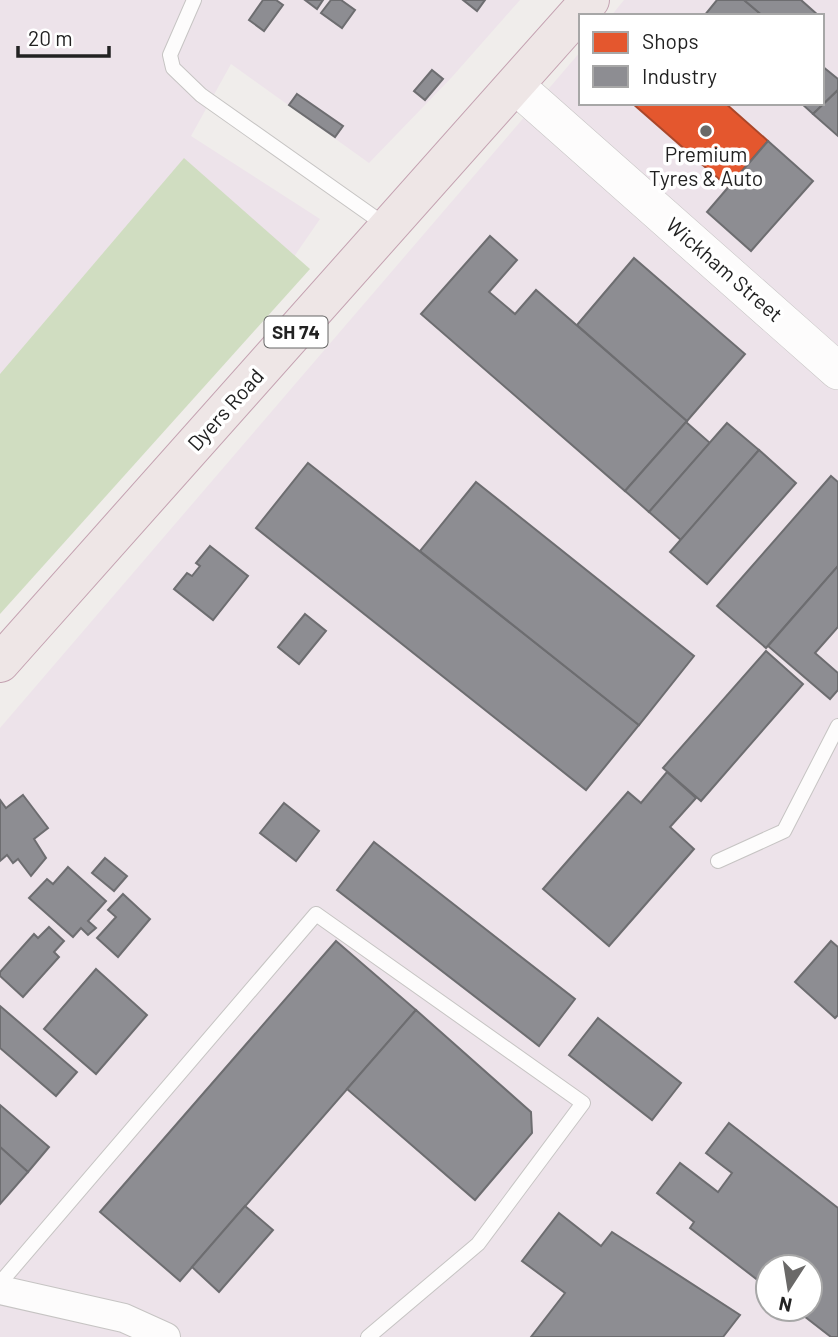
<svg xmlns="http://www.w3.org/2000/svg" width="838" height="1337" font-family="Barlow,sans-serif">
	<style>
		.industrial { fill: #ede3ea; fill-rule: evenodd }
		.forest { fill: #d0ddc1 }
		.shops { fill: #e4572e; stroke: #aa472a; stroke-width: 2 }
		.industry { fill: #8d8d92; stroke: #6d6d70; stroke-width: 2 }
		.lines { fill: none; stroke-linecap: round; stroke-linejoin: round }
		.service-casing { stroke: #c6c4c3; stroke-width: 16 }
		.minor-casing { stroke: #c6c4c3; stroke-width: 30 }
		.tertiary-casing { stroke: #c6c4c3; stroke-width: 38 }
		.trunk-casing { stroke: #c4a2b1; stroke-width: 40 }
		.service { stroke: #fdfcfc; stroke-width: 14 }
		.minor { stroke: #fdfcfc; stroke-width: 28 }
		.tertiary { stroke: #fdfcfc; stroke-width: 37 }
		.trunk { stroke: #eee6e6; stroke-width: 38 }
		.poi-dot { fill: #6a6968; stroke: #fff; stroke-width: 2.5 }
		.labels { text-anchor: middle; stroke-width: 7; stroke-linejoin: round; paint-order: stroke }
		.shield { fill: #fff; stroke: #646464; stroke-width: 2 }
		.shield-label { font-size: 19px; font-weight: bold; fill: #222 }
		.poi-label { font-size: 21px; fill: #222; stroke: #fff }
		.street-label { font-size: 21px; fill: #222; stroke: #fff }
	</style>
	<rect width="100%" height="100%" fill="#f0edeb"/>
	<!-- industrial -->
	<g class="industrial">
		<path d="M 0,0 L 520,0 L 452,77 L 369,163 L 231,64 L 191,136 L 320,219 L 262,303 L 0,601 Z"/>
		<path d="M 624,0 L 838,0 L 838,1337 L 0,1337 L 0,728 L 581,51 L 581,103 L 822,103 L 822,16 L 611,16 ZM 768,1267 L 810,1267 L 810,1309 L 768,1309 Z"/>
	</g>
	<!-- forest -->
	<path class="forest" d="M 184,158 L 310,269 L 0,614 L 0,374 Z"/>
	<!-- shops -->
	<path class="shops" d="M 632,103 L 725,103 L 768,141 L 728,187 Z"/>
	<!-- industry -->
	<g class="industry">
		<path d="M 263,0 L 276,0 L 283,5 L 264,31 L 249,20 Z"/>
		<path d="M 305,0 L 323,0 L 317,9 Z"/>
		<path d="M 331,0 L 341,0 L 355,10 L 342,28 L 321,13 Z"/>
		<path d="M 463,0 L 485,0 L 477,11 Z"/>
		<path d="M 717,0 L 744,0 L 763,16 L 704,16 Z"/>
		<path d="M 744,0 L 801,0 L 819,16 L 763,16 Z"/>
		<path d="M 822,66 L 838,79 L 838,90 L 813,114 L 801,103 L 822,103 Z"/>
		<path d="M 432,70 L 443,79 L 425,100 L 414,91 Z"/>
		<path d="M 838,90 L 838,136 L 813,114 Z"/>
		<path d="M 297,94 L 343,126 L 335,137 L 289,105 Z"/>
		<path d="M 768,141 L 813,181 L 751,251 L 707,212 Z"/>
		<path d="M 490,236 L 517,260 L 489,292 L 515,314 L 536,290 L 687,421 L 625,491 L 421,314 Z"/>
		<path d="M 634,258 L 745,354 L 687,421 L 577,325 Z"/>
		<path d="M 686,422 L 710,443 L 649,512 L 625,491 Z"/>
		<path d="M 727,423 L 759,450 L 681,540 L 649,512 Z"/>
		<path d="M 759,450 L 796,483 L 707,584 L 670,552 Z"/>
		<path d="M 308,463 L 639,725 L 586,790 L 256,528 Z"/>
		<path d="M 831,476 L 838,482 L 838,566 L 766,648 L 717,606 Z"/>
		<path d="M 476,482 L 694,656 L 639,725 L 420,551 Z"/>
		<path d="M 210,546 L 248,576 L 213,620 L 174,589 L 187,573 L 192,576 L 200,566 L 196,563 Z"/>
		<path d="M 838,566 L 838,627 L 815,653 L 838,673 L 838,690 L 830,699 L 768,646 Z"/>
		<path d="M 305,614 L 326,631 L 299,664 L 278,647 Z"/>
		<path d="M 766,651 L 803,684 L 701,801 L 663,768 Z"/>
		<path d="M 667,772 L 696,798 L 670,827 L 694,849 L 609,946 L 543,889 L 628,792 L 641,803 Z"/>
		<path d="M 23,795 L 48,828 L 34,839 L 46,858 L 31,876 L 18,859 L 13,863 L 7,855 L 0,861 L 0,800 L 6,808 Z"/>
		<path d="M 284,803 L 319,831 L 296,861 L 260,833 Z"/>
		<path d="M 374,842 L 575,999 L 539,1046 L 337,890 Z"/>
		<path d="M 105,858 L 127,876 L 114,891 L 92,873 Z"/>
		<path d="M 68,867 L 106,901 L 88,921 L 96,928 L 88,935 L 81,928 L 73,937 L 29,898 L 47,879 L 53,884 Z"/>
		<path d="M 123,894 L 150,919 L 118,957 L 97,938 L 116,917 L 108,910 Z"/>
		<path d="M 49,927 L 64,941 L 54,952 L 59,957 L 23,997 L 0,976 L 0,972 L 34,934 L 38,938 Z"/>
		<path d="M 336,941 L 416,1010 L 180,1281 L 100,1212 Z"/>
		<path d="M 831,941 L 838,947 L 838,1015 L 835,1018 L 795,982 Z"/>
		<path d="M 96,969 L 147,1015 L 96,1074 L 44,1029 Z"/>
		<path d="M 0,1006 L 77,1072 L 56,1096 L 0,1048 Z"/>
		<path d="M 416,1010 L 531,1112 L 532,1133 L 475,1200 L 347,1089 Z"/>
		<path d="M 598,1018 L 681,1083 L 652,1120 L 569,1055 Z"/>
		<path d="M 0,1105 L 49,1147 L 28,1172 L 0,1147 Z"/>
		<path d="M 729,1123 L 838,1208 L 838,1337 L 831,1337 L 795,1309 L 810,1309 L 810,1267 L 768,1267 L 768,1288 L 690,1228 L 694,1222 L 657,1193 L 680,1163 L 718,1192 L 732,1173 L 706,1153 Z"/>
		<path d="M 0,1147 L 28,1172 L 0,1204 Z"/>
		<path d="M 245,1206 L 273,1230 L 219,1292 L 192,1267 Z"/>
		<path d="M 559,1213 L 601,1246 L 612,1232 L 740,1315 L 723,1337 L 531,1337 L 565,1293 L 522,1261 Z"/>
	</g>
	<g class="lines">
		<defs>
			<g id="service">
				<path d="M 194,0 L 170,55 L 173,68 L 201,95 L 388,227"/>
				<path d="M 718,861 L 784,831 L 838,726"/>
				<path d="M 0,1283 L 316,914 L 583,1103 L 478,1244 L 368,1337"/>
			</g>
			<path id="minor" d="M 0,1290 L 124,1318 L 166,1337"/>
			<path id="tertiary" d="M 516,86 L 838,371"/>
			<path id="trunk" d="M 0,663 L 590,0"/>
		</defs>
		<!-- service casing -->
		<use href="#service" class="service-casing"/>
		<!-- minor casing -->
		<use href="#minor" class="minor-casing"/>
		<!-- tertiary casing -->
		<use href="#tertiary" class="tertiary-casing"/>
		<!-- trunk casing -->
		<use href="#trunk" class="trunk-casing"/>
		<!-- service -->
		<use href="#service" class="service"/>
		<!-- minor -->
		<use href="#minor" class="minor"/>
		<!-- tertiary -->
		<use href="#tertiary" class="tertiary"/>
		<!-- trunk -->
		<use href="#trunk" class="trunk"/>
	</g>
	<!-- markers -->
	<circle class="poi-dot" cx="706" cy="131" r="7"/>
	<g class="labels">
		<!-- shield labels -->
		<rect class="shield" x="264.5" y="316.5" width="63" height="31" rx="5"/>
		<g class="shield-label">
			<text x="296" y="339">SH 74</text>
		</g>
		<!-- poi labels -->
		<g class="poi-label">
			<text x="706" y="162">Premium<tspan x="706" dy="24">Tyres &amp; Auto</tspan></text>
		</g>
		<!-- street labels -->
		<g class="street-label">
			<text transform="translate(724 270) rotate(41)" y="7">Wickham Street</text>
			<text transform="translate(226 410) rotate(-48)" y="7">Dyers Road</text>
		</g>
	</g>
	<!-- legend -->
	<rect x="579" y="14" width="245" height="91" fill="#ffffff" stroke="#a7a7a7" stroke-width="2"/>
	<rect x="593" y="32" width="35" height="21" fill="#e4572e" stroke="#a7a7a7" stroke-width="2"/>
	<text x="642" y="49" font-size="21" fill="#222222">Shops</text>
	<rect x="593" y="66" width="35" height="21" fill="#8d8d92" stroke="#a7a7a7" stroke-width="2"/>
	<text x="642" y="84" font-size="21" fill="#222222">Industry</text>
	<!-- north arrow -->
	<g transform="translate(789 1288) rotate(192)"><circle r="33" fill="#ffffff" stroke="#a7a7a7" stroke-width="2"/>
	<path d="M0-5L12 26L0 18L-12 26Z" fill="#6a6968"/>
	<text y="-10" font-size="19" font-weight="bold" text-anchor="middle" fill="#222222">N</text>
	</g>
	<!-- scale -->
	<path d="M18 46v10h91v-10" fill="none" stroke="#222222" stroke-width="3.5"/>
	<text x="28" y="46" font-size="21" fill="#222222" stroke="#ffffff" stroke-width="5" paint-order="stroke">20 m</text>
</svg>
